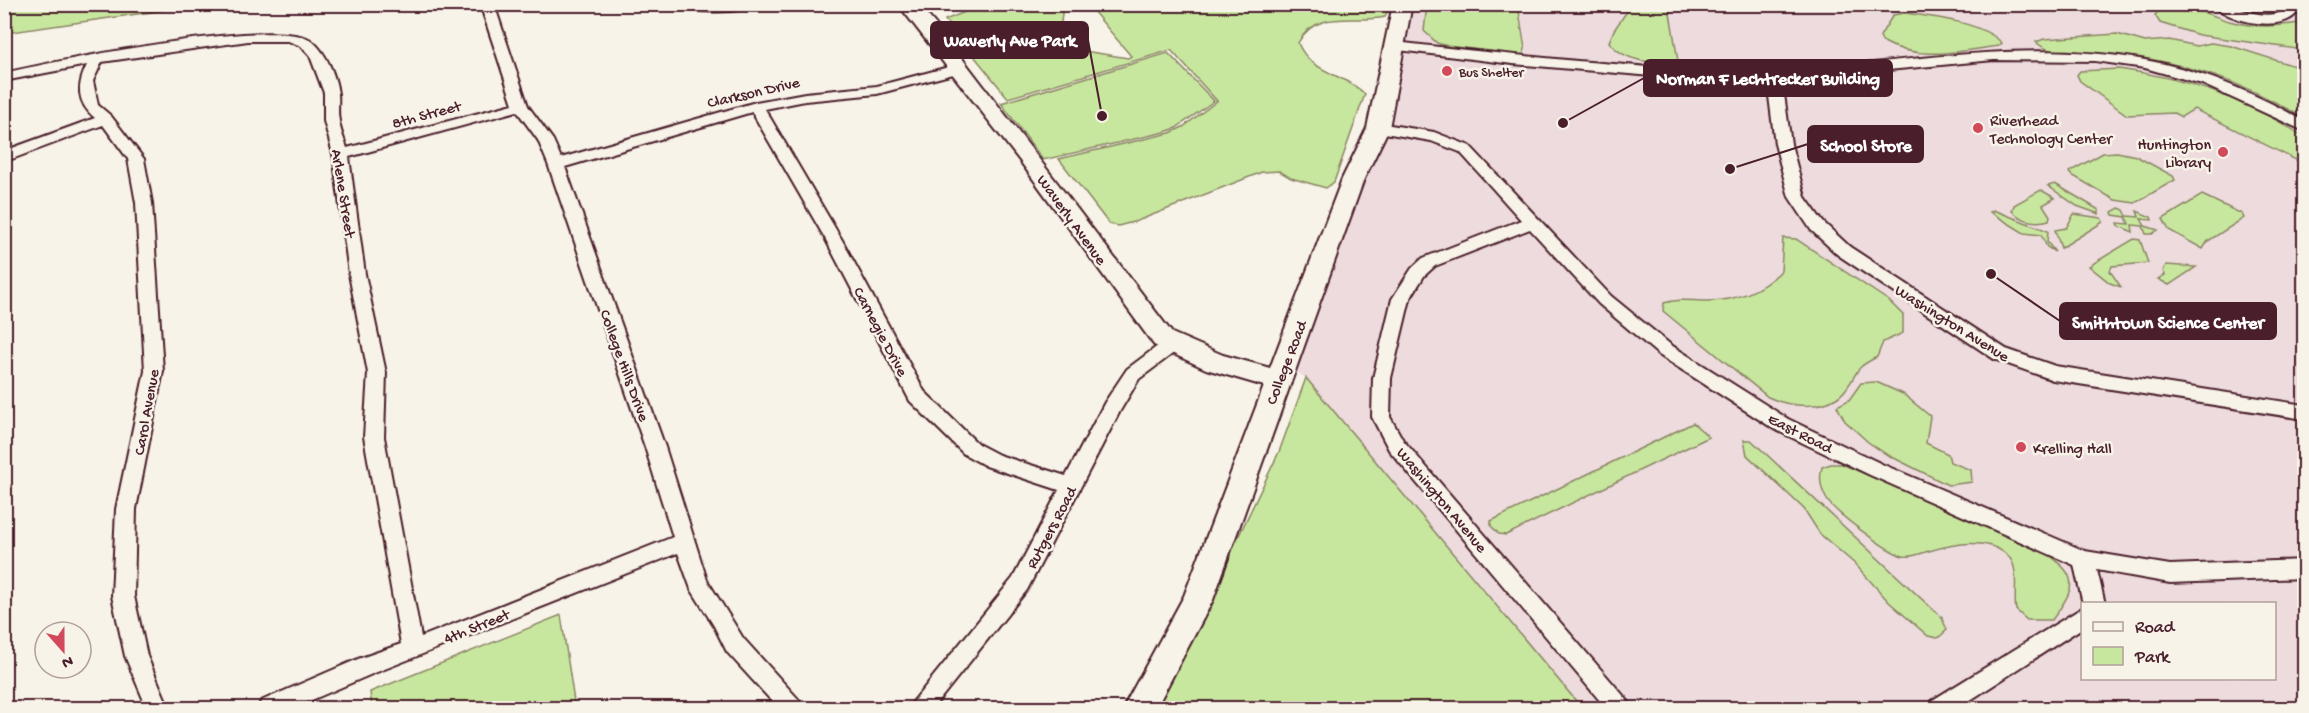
<svg xmlns="http://www.w3.org/2000/svg" width="2309" height="713" font-family="'Gochi Hand',sans-serif">
	<style>
		.built { fill: #eddbdd; fill-rule: evenodd }
		.green { fill: #c8e79e; stroke: #898364; stroke-width: 1.5 }
		.lines { fill: none; stroke-linecap: round; stroke-linejoin: round }
		.street-casing { stroke: #4a1f2b; stroke-width: 4 }
		.secondary-casing { stroke: #4a1f2b; stroke-width: 4 }
		.street { fill: #f7f3e8; fill-rule: evenodd }
		.secondary { fill: #f7f3e8; fill-rule: evenodd }
		.poi-dot { fill: #d1495b; stroke: #f7f3e8; stroke-width: 2 }
		.labels { text-anchor: middle; stroke-width: 5; stroke-linejoin: round; paint-order: stroke }
		.far-poi-label { font-size: 14px; fill: #4a1f2b; stroke: #f7f3e8; text-anchor: start }
		.street-label { font-size: 16px; fill: #4a1f2b; stroke: #f7f3e8 }
		.poi-label { font-size: 16px; fill: #4a1f2b; stroke: #f7f3e8; text-anchor: start }
		.leader { fill: none; stroke: #4a1f2b; stroke-width: 2 }
		.callout-dot { fill: #4a1f2b; stroke: #f7f3e8; stroke-width: 2 }
		.callout { fill: #4a1f2b; stroke: #4a1f2b; stroke-width: 2 }
		.callout-label { font-size: 18px; text-anchor: middle; font-weight: bold; fill: #fff }
	</style>
	<rect width="100%" height="100%" fill="#f7f3e8"/>
	<filter id="ink" filterUnits="userSpaceOnUse"><feTurbulence type="fractalNoise" baseFrequency=".0167" numOctaves="2"/><feDisplacementMap in="SourceGraphic" scale="12" xChannelSelector="R" yChannelSelector="G"/><feConvolveMatrix kernelMatrix="1 2 1 2 8 2 1 2 1" color-interpolation-filters="sRGB"/></filter>
	<g filter="url(#ink)">
		<!-- built -->
		<path class="built" d="M 1403,5 L 2304,5 L 2304,708 L 1582,708 L 1306,378 L 1283,365 L 1353,179 ZM 2082,604 L 2274,604 L 2274,678 L 2082,678 Z"/>
		<!-- green -->
		<g class="green">
			<path d="M 5,4 L 200,4 L 200,5 L 5,33 Z"/>
			<path d="M 1632,4 L 1672,5 L 1669,7 L 1678,61 C 1655,65 1624,62 1609,42 L 1614,30 Z"/>
			<path d="M 982,5 L 1063,5 L 1061,22 L 1069,29 L 1073,45 L 1084,51 L 1128,58 L 1131,56 L 1088,5 L 1390,5 L 1385,17 C 1354,24 1316,8 1298,43 C 1310,73 1343,73 1365,94 L 1334,182 L 1326,188 L 1291,178 L 1279,171 L 1262,172 L 1137,221 L 1118,226 L 1109,224 L 1059,159 L 1170,133 L 1183,127 L 1217,101 L 1171,50 L 1008,98 L 945,20 Z"/>
			<path d="M 1427,5 L 1518,5 L 1525,49 L 1523,55 L 1447,46 L 1437,43 L 1424,31 Z"/>
			<path d="M 2228,5 L 2278,5 L 2279,8 C 2268,21 2241,12 2228,5 Z"/>
			<path d="M 2179,7 C 2197,9 2211,15 2229,21 C 2254,28 2279,27 2304,22 L 2304,50 L 2199,35 L 2160,23 L 2155,15 L 2161,9 Z"/>
			<path d="M 1905,13 C 1934,17 1982,22 2002,43 L 1999,46 C 1959,51 1918,62 1882,41 L 1880,36 L 1893,15 Z"/>
			<path d="M 2117,34 L 2145,42 L 2169,40 L 2197,46 L 2211,43 L 2231,46 L 2304,69 L 2304,119 C 2247,82 2174,58 2106,54 C 2085,52 2052,58 2036,42 L 2044,39 Z"/>
			<path d="M 1168,53 L 1214,101 L 1176,128 L 1165,132 L 1043,160 L 1001,103 Z"/>
			<path d="M 2119,69 C 2185,78 2249,100 2304,137 L 2304,164 L 2194,109 L 2181,117 L 2174,113 L 2127,115 L 2080,81 L 2077,75 L 2080,71 Z"/>
			<path d="M 2117,152 L 2136,156 L 2173,176 L 2175,180 L 2135,203 L 2115,200 L 2070,174 L 2069,172 L 2103,153 Z"/>
			<path d="M 2055,184 L 2099,210 L 2099,214 L 2077,206 L 2048,186 Z"/>
			<path d="M 2041,190 L 2055,198 L 2043,205 L 2050,216 L 2049,220 C 2036,224 2022,221 2012,211 L 2014,205 Z"/>
			<path d="M 2202,195 L 2242,214 L 2244,218 L 2208,241 L 2203,249 L 2169,230 L 2163,219 Z"/>
			<path d="M 2119,208 L 2124,210 L 2127,216 L 2139,217 L 2137,211 L 2151,217 L 2152,220 L 2141,219 L 2145,226 L 2158,230 L 2152,234 L 2146,234 L 2143,226 L 2132,225 L 2133,232 L 2119,226 L 2118,223 L 2129,224 L 2126,217 L 2113,215 L 2112,212 Z"/>
			<path d="M 1993,210 L 2048,231 L 2047,242 L 2055,252 L 2047,247 L 2041,235 L 2024,233 L 1990,212 Z"/>
			<path d="M 2074,214 L 2101,218 L 2103,222 L 2061,248 L 2055,230 L 2066,228 Z"/>
			<path d="M 1783,238 L 1796,239 L 1889,301 L 1903,315 L 1903,333 L 1883,342 L 1877,357 C 1853,369 1860,370 1846,389 C 1829,412 1789,407 1768,397 L 1663,311 L 1664,303 C 1679,298 1692,301 1707,301 C 1735,301 1761,291 1781,271 Z"/>
			<path d="M 2134,239 L 2140,240 L 2148,263 L 2112,266 L 2110,271 L 2121,287 L 2110,283 L 2089,266 Z"/>
			<path d="M 2166,265 L 2196,267 L 2169,285 L 2158,279 L 2165,275 L 2163,271 Z"/>
			<path d="M 1306,378 L 1582,708 L 1156,708 L 1279,452 Z"/>
			<path d="M 1876,382 L 1903,394 L 1930,416 L 1926,443 L 1948,454 L 1950,462 L 1971,470 L 1972,482 L 1948,485 L 1886,454 L 1868,442 L 1845,421 L 1837,406 L 1849,400 L 1861,383 Z"/>
			<path d="M 1693,423 L 1709,437 L 1506,535 L 1499,534 L 1491,526 L 1491,521 Z"/>
			<path d="M 1744,440 L 1751,440 L 1942,618 L 1947,630 L 1938,638 L 1928,636 L 1889,602 L 1855,564 L 1820,534 L 1804,509 L 1747,455 Z"/>
			<path d="M 1831,464 L 1842,464 L 2045,552 C 2080,577 2076,587 2052,620 L 2027,620 L 2016,610 C 2013,595 2020,569 2009,557 C 1989,536 1953,544 1929,551 C 1922,553 1910,558 1903,556 C 1888,552 1832,511 1826,498 C 1821,489 1819,478 1822,467 Z"/>
			<path d="M 561,615 L 575,708 L 372,708 L 370,692 Z"/>
		</g>
		<g class="lines">
			<defs>
				<g id="street">
					<path d="M 480,4 L 494,4 L 528,106 L 553,140 L 561,158 L 756,102 L 805,93 L 877,86 L 960,64 L 965,65 L 965,71 L 877,94 L 805,101 L 765,109 L 842,240 L 924,391 L 978,444 L 999,455 L 1066,476 L 1105,402 L 1127,369 L 1167,339 L 1179,339 L 1182,344 L 1179,349 L 1139,379 L 1120,411 L 1027,590 L 933,708 L 908,708 L 1013,578 L 1059,490 L 986,466 L 964,454 L 910,401 L 826,240 L 752,112 L 565,167 L 665,447 L 707,580 L 743,638 L 800,701 L 803,708 L 778,708 L 727,652 L 714,626 L 691,589 L 678,553 L 372,674 L 293,708 L 258,708 L 261,701 L 358,659 L 401,644 L 364,437 L 368,373 L 349,274 L 333,154 L 324,121 L 324,93 L 310,56 L 301,46 L 288,41 L 248,41 L 102,62 L 93,81 L 98,105 L 111,116 L 144,159 L 152,203 L 163,371 L 136,509 L 134,596 L 147,656 L 169,708 L 147,708 L 125,656 L 112,596 L 116,509 L 145,371 L 136,203 L 128,159 L 103,125 L 4,162 L 4,151 L 95,118 C 76,102 77,85 87,65 L 4,81 L 4,73 C 53,62 279,15 312,41 C 326,52 336,76 338,94 C 339,103 337,112 339,121 C 340,130 344,139 347,148 L 513,104 ZM 517,111 L 538,140 L 548,164 L 645,447 L 673,537 L 421,637 L 384,437 L 386,373 L 365,274 L 349,157 Z"/>
					<path d="M 676,4 L 756,4 C 744,14 688,14 676,4 Z"/>
					<path d="M 2212,4 C 2236,4 2258,21 2282,12 L 2282,4 L 2296,4 L 2296,14 C 2278,33 2228,21 2212,4 Z"/>
					<path d="M 1395,42 C 1472,51 1549,59 1626,65 C 1665,68 1703,74 1742,73 C 1876,69 2011,36 2145,60 C 2201,70 2255,93 2304,121 L 2304,131 L 2202,84 L 2145,68 L 2095,61 L 1994,60 L 1782,80 L 1791,144 L 1805,197 L 1823,222 L 1850,247 L 2006,349 L 2055,366 L 2304,405 L 2304,419 L 2053,380 L 1994,359 L 1838,255 L 1811,230 L 1789,197 L 1775,144 L 1767,80 L 1686,79 L 1513,64 L 1390,49 L 1388,46 Z"/>
					<path d="M 1378,123 L 1434,132 L 1470,146 L 1611,296 L 1671,345 L 1788,419 L 1884,465 L 2085,551 L 2170,565 L 2304,560 L 2304,578 L 2170,583 L 2097,570 L 2105,604 L 2083,604 L 2074,565 L 1870,475 L 1774,429 L 1659,355 L 1599,304 L 1530,229 L 1435,266 L 1424,276 L 1410,299 L 1391,378 L 1390,417 L 1403,440 L 1628,701 L 1631,708 L 1606,708 L 1389,450 L 1372,417 L 1373,378 L 1392,299 L 1412,268 L 1423,258 L 1521,220 L 1460,152 L 1431,141 L 1373,131 L 1371,128 L 1373,125 Z"/>
					<path d="M 2082,608 L 2082,628 L 1958,708 L 1928,708 L 1931,701 Z"/>
				</g>
				<path id="secondary" d="M 898,4 L 918,4 L 942,32 L 1172,333 L 1223,355 L 1270,368 L 1342,179 L 1367,128 L 1393,4 L 1412,4 L 1389,128 L 1364,179 L 1213,600 L 1156,708 L 1123,708 L 1184,596 L 1264,386 L 1206,369 L 1154,345 L 1020,161 Z"/>
			</defs>
			<!-- street casing -->
			<use href="#street" class="street-casing"/>
			<!-- secondary casing -->
			<use href="#secondary" class="secondary-casing"/>
			<!-- street -->
			<use href="#street" class="street"/>
			<!-- secondary -->
			<use href="#secondary" class="secondary"/>
		</g>
	</g>
	<!-- markers -->
	<g class="poi-dot">
		<circle cx="1447" cy="71" r="6"/>
		<circle cx="1978" cy="128" r="6"/>
		<circle cx="2223" cy="152" r="6"/>
		<circle cx="2021" cy="447" r="6"/>
	</g>
	<g class="labels">
		<!-- far-poi labels -->
		<g class="far-poi-label">
			<text x="1459" y="76">Bus Shelter</text>
		</g>
		<!-- street labels -->
		<g class="street-label">
			<text transform="translate(753 91) rotate(-13)" y="6">Clarkson Drive</text>
			<text transform="translate(426 113) rotate(-15)" y="6">8th Street</text>
			<text transform="translate(345 193) rotate(81)" y="6">Arlene Street</text>
			<text transform="translate(1073 219) rotate(54)" y="6">Waverly Avenue</text>
			<text transform="translate(1953 322) rotate(32)" y="6">Washington Avenue</text>
			<text transform="translate(882 331) rotate(62)" y="6">Carnegie Drive</text>
			<text transform="translate(1285 362) rotate(-69)" y="6">College Road</text>
			<text transform="translate(626 365) rotate(70)" y="6">College Hills Drive</text>
			<text transform="translate(145 412) rotate(-80)" y="6">Carol Avenue</text>
			<text transform="translate(1801 432) rotate(27)" y="6">East Road</text>
			<text transform="translate(1443 499) rotate(50)" y="6">Washington Avenue</text>
			<text transform="translate(1050 527) rotate(-62)" y="6">Rutgers Road</text>
			<text transform="translate(476 625) rotate(-22)" y="6">4th Street</text>
		</g>
		<!-- poi labels -->
		<g class="poi-label">
			<text x="1990" y="125">Riverhead<tspan x="1990" dy="18">Technology Center</tspan></text>
			<text x="2211" y="149" text-anchor="end">Huntington<tspan x="2211" dy="18">Library</tspan></text>
			<text x="2033" y="453">Krelling Hall</text>
		</g>
	</g>
	<!-- callouts -->
	<path class="leader" d="M1102 116L1088 40M1563 123L1644 78M1730 169L1808 144M1991 274L2060 321"/>
	<g class="callout-dot">
		<circle cx="1102" cy="116" r="6"/>
		<circle cx="1563" cy="123" r="6"/>
		<circle cx="1730" cy="169" r="6"/>
		<circle cx="1991" cy="274" r="6"/>
	</g>
	<g class="callout">
		<rect x="931" y="22" width="157" height="36" rx="6"/>
		<rect x="1644" y="60" width="248" height="36" rx="6"/>
		<rect x="1808" y="126" width="115" height="36" rx="6"/>
		<rect x="2060" y="303" width="216" height="36" rx="6"/>
	</g>
	<g class="callout-label">
		<text x="1010" y="46">Waverly Ave Park</text>
		<text x="1768" y="84">Norman F Lechtrecker Building</text>
		<text x="1866" y="151">School Store</text>
		<text x="2168" y="328">Smithtown Science Center</text>
	</g>
	<!-- margin -->
	<rect width="2309" height="713" fill="none" stroke="#f7f3e8" stroke-width="24"/>
	<rect x="12" y="12" width="2285" height="689" fill="none" stroke="#4a1f2b" stroke-width="2" filter="url(#ink)"/>
	<!-- legend -->
	<rect x="2081" y="602" width="195" height="78" fill="#f7f3e8" stroke="#b29e9c" stroke-width="1.5"/>
	<rect x="2093" y="622" width="30" height="9" fill="#f7f3e8" stroke="#b29e9c" stroke-width="1.5"/>
	<text x="2135" y="632" font-size="18" fill="#4a1f2b">Road</text>
	<rect x="2093" y="647" width="30" height="18" fill="#c8e79e" stroke="#b29e9c" stroke-width="1.5"/>
	<text x="2135" y="662" font-size="18" fill="#4a1f2b">Park</text>
	<!-- north arrow -->
	<g transform="translate(63 650) rotate(159)"><circle r="28" fill="#f7f3e8" stroke="#b29e9c" stroke-width="1.5"/>
	<path d="M0-4.5L10 22L0 15L-10 22Z" fill="#d1495b"/>
	<text y="-9" font-size="16" font-weight="bold" text-anchor="middle" fill="#4a1f2b">N</text>
	</g>
</svg>
